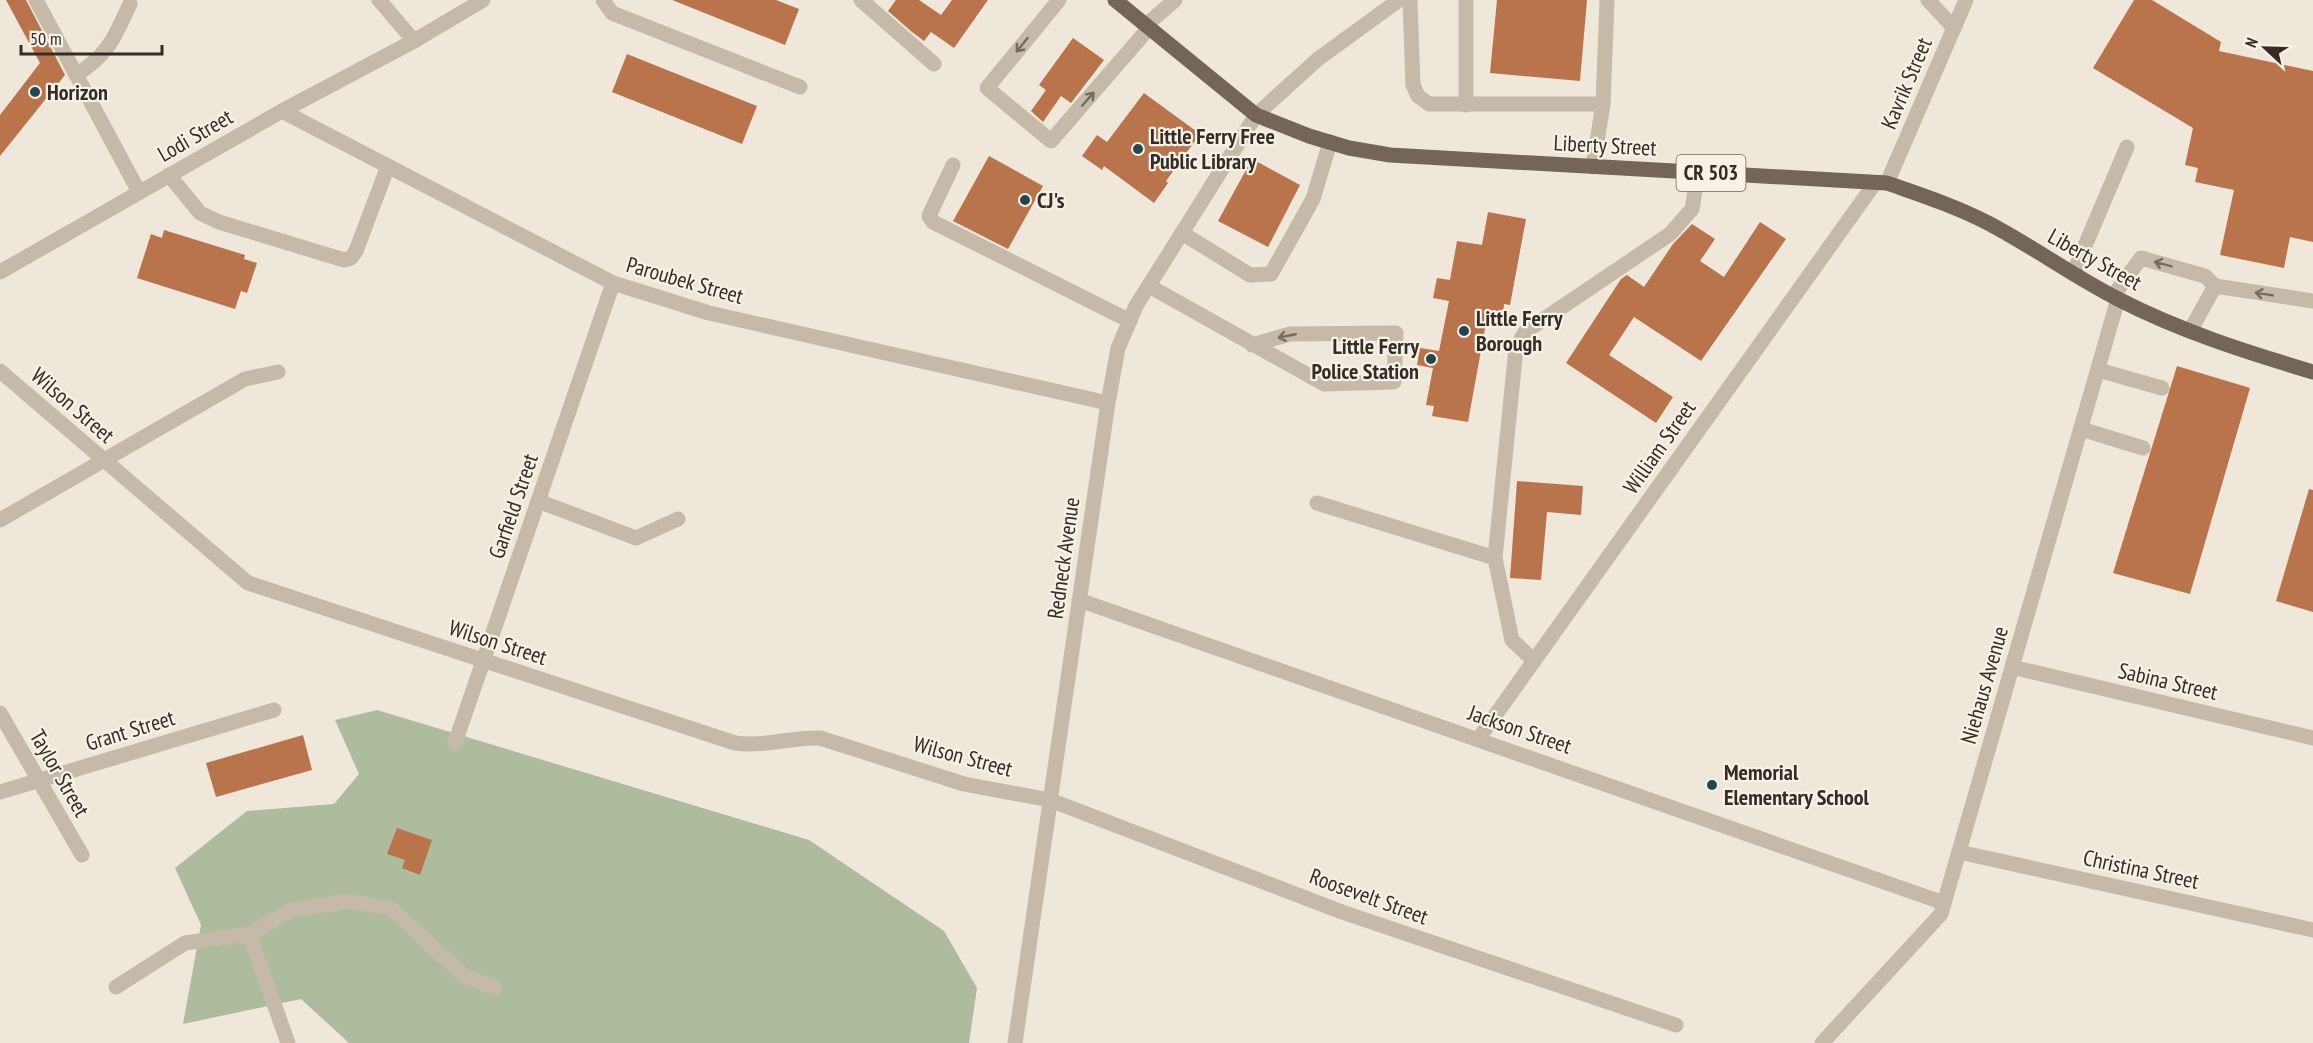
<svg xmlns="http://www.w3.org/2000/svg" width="2313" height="1043" font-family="'PT Sans Narrow',sans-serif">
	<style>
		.green { fill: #adbc9c }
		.building { fill: #ba744c }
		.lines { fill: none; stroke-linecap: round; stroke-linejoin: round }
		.minor { stroke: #c5b9a7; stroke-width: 15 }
		.major { stroke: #736559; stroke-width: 15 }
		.oneway { stroke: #756b61 }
		.poi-dot { fill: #214750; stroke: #f7f1e6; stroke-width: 2 }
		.labels { text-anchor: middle; stroke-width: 4.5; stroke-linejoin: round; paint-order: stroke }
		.shield { fill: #f7f1e6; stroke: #6e6760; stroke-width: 1.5 }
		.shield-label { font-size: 21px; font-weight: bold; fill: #332c27 }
		.street-label { font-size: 22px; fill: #332c27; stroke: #f7f1e6 }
		.poi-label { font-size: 22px; font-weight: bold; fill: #332c27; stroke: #f7f1e6; text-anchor: start }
	</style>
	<rect width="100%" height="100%" fill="#efe7da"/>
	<!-- green -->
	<path class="green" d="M 377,710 L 809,840 L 944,931 L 977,988 L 969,1043 L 349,1043 L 301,999 L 183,1024 L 201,925 L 175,868 L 247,811 L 334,804 L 359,774 L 335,720 Z"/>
	<!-- building -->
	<g class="building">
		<path d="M 6,0 L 26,0 L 65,75 L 0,156 L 0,115 L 40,63 Z"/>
		<path d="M 672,0 L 776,0 L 799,9 L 785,45 Z"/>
		<path d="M 896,0 L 919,0 L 941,15 L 952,0 L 988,0 L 954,48 L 931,32 L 924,41 L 912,32 L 888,11 Z"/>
		<path d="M 1497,0 L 1587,0 L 1580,81 L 1490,73 Z"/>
		<path d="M 2134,0 L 2152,0 L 2221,42 L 2219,51 L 2313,71 L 2313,242 L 2290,237 L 2284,268 L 2220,255 L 2234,190 L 2195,182 L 2198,168 L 2185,165 L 2193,128 L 2093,68 Z"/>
		<path d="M 1073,38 L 1104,60 L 1071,103 L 1061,96 L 1043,122 L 1031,111 L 1046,90 L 1039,85 Z"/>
		<path d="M 627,54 L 757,106 L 742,144 L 612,92 Z"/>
		<path d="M 1144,93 L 1200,134 L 1166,181 L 1168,183 L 1154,203 L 1104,166 L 1102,170 L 1082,156 L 1097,135 L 1107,142 Z"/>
		<path d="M 989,156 L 1043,186 L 1008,249 L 953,221 Z"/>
		<path d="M 1252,159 L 1300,185 L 1268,247 L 1218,221 Z"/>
		<path d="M 1488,212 L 1526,219 L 1510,305 L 1504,304 L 1503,315 L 1488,312 L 1468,422 L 1432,416 L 1434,406 L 1426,405 L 1433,368 L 1417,365 L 1420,348 L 1439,351 L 1449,301 L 1433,298 L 1437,278 L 1450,280 L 1457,241 L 1482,245 Z"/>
		<path d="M 1760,222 L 1786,239 L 1701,361 L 1634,317 L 1609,355 L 1673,397 L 1656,423 L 1566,363 L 1621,279 L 1627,275 L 1644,287 L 1673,244 L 1692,224 L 1715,239 L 1700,261 L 1724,277 Z"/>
		<path d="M 164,230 L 245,255 L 244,259 L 257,263 L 247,293 L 241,291 L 235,309 L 137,278 L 151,234 L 162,238 Z"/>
		<path d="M 2177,366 L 2250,388 L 2190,594 L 2113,573 Z"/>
		<path d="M 1517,481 L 1583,486 L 1581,515 L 1547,512 L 1541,580 L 1510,578 Z"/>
		<path d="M 2309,489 L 2313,490 L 2313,612 L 2276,601 Z"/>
		<path d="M 303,735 L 312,770 L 216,797 L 206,763 Z"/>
		<path d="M 397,828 L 432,840 L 420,875 L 402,868 L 405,860 L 387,854 Z"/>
	</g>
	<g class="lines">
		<!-- minor -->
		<g class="minor">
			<path d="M 36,0 L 139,192"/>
			<path d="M 379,0 L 414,41"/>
			<path d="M 603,0 L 612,13 L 800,87"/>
			<path d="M 861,0 L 934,64"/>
			<path d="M 1059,0 L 987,88 L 1051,141 L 1149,28"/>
			<path d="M 1410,0 L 1413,85 L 1418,96 L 1429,104 L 1603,104"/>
			<path d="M 1466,0 L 1466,105"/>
			<path d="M 1928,0 L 1954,28"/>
			<path d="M 1146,25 L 1175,0"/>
			<path d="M 76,75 C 109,54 114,38 130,4"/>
			<path d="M 282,111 L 613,283 L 709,313 L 1108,403"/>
			<path d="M 953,165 L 929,216 L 933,222 L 1130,321"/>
			<path d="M 1593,167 L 1603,104 L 1607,0"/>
			<path d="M 169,175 L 200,213 L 219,222 L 344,260 L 351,258 L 356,251 L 388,166"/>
			<path d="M 1887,183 L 1966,0"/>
			<path d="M 1182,233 L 1250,275 L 1271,274 L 1313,199 L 1330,142"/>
			<path d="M 0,272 L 282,111 L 414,41 L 483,0"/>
			<path d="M 2073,274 L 2127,147"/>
			<path d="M 1149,286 L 1324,384 L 1394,382 L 1396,333 L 1290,334 L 1252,345"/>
			<path d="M 2113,296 L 2141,258 L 2205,276 L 2215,286 L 2313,301"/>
			<path d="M 2190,331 L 2215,286"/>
			<path d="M 2098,370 L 2162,388"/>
			<path d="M 0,371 L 248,583 L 735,743 C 764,747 791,737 820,738 L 964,784 L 1050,800 L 1342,912 L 1676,1025"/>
			<path d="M 2081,429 L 2143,448"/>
			<path d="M 538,501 L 636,538 L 678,519"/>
			<path d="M 1317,503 L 1495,558 L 1512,640 L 1534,661"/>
			<path d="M 0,520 L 245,379 L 278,372"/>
			<path d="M 1495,558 L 1516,348 L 1525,332 L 1670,234 L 1692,209 L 1698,173"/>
			<path d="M 1079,600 L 1944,903"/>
			<path d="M 2012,667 L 2313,738"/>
			<path d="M 0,713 L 82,855"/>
			<path d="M 1479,738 L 1875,183"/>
			<path d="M 455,743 L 613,283"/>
			<path d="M 0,792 L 274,710"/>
			<path d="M 1959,852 L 2313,930"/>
			<path d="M 116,987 L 185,943 L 249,934"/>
			<path d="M 288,1043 L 249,934 L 292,910 L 349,901 L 392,909 L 463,975 L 495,988"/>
			<path d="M 1015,1043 L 1108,403 L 1118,348 L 1136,306 L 1256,115 L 1318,59 L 1399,0"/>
			<path d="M 1822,1043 L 1941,914 L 2118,299"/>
		</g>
		<!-- major -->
		<path class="major" d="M 1115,0 L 1256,115 L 1309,136 L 1349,148 L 1390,155 L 1887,183 C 1921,195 1955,206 1988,223 C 2032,246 2073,276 2118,299 C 2180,331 2246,352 2313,372"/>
	</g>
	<!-- one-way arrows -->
	<defs><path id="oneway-shaft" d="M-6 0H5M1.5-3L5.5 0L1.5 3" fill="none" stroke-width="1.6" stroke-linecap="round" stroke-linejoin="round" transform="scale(1.5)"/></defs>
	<g class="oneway">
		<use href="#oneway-shaft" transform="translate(1022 45) rotate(129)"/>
		<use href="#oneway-shaft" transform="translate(1088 99) rotate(-49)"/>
		<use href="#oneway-shaft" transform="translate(2163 264) rotate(-165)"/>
		<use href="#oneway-shaft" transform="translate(2264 294) rotate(-171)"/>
		<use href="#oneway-shaft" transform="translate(1287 336) rotate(169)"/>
	</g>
	<!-- markers -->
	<g class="poi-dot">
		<circle cx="35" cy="92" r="6"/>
		<circle cx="1138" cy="149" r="6"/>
		<circle cx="1025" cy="200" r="6"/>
		<circle cx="1464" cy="331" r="6"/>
		<circle cx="1431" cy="359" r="6"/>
		<circle cx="1712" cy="785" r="6"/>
	</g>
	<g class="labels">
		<!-- shield labels -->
		<rect class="shield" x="1676.5" y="155" width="69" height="36" rx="4.5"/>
		<g class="shield-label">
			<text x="1711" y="180">CR 503</text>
		</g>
		<!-- street labels -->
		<g class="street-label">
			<text transform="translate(1906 83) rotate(-67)" y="8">Kavrik Street</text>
			<text transform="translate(195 135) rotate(-30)" y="8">Lodi Street</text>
			<text transform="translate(1605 145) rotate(3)" y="8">Liberty Street</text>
			<text transform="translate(2095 259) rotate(29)" y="8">Liberty Street</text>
			<text transform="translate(685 280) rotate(16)" y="8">Paroubek Street</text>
			<text transform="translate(73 405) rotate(41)" y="8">Wilson Street</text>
			<text transform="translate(1659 447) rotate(-55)" y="8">William Street</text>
			<text transform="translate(513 506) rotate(-71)" y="8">Garfield Street</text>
			<text transform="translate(1063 558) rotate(-82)" y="8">Redneck Avenue</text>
			<text transform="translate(498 642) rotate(18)" y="8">Wilson Street</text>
			<text transform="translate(2168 681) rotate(13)" y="8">Sabina Street</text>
			<text transform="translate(1984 685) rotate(-74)" y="8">Niehaus Avenue</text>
			<text transform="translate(1520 729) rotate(19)" y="8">Jackson Street</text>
			<text transform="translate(130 730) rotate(-17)" y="8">Grant Street</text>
			<text transform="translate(963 756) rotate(15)" y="8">Wilson Street</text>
			<text transform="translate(60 773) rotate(60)" y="8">Taylor Street</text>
			<text transform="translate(2141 869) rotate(12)" y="8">Christina Street</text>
			<text transform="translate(1369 896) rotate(20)" y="8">Roosevelt Street</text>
		</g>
		<!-- poi labels -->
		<g class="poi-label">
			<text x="47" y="100">Horizon</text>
			<text x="1150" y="144">Little Ferry Free<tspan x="1150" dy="25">Public Library</tspan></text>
			<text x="1037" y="208">CJ's</text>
			<text x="1476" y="326">Little Ferry<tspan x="1476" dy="25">Borough</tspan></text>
			<text x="1419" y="354" text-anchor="end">Little Ferry<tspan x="1419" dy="25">Police Station</tspan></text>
			<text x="1724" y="780">Memorial<tspan x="1724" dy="25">Elementary School</tspan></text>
		</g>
	</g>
	<!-- north arrow -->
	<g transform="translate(2265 48) rotate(292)" stroke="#f7f1e6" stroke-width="4.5" paint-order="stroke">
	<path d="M0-4.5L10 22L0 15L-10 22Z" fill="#332c27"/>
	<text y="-9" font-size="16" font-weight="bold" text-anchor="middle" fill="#332c27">N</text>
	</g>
	<!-- scale -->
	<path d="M21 45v9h141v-9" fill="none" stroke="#332c27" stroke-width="3"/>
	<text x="30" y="45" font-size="18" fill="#332c27" stroke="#f7f1e6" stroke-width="4.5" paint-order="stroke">50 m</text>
</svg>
